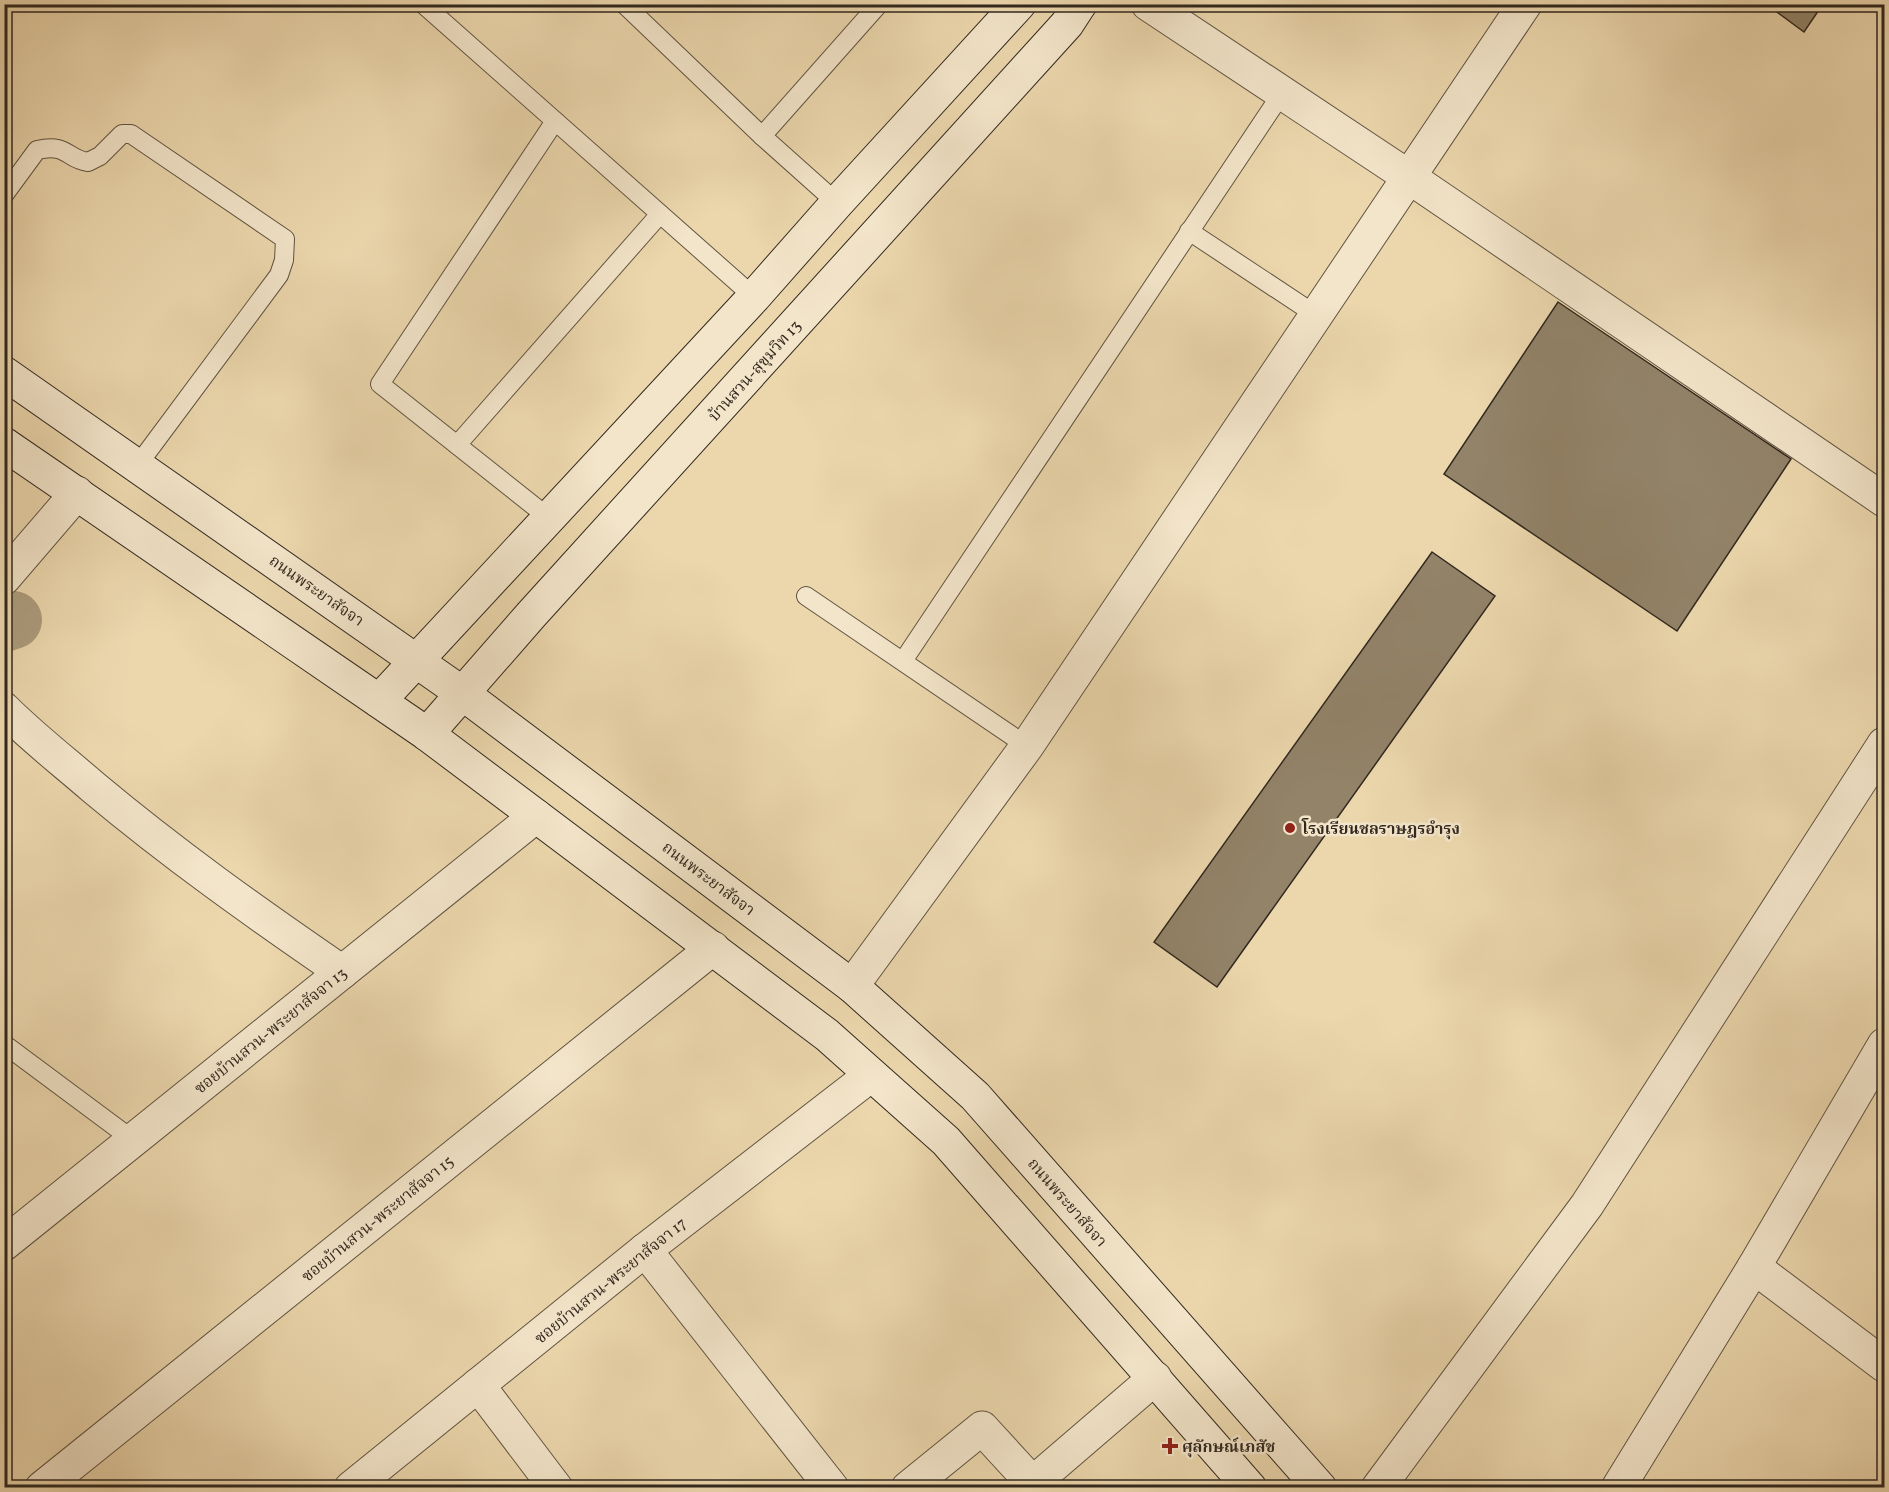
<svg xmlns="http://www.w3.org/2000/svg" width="1889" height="1492" font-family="Vollkorn,'Noto Serif Thai',serif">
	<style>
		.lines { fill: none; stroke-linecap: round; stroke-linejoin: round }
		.river { stroke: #ac9c7d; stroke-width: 58 }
		.building { fill: #928369; stroke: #31281f; stroke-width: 1.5 }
		.lane-casing { stroke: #605442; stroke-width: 20 }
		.street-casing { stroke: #605442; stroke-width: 35 }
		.secondary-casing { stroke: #31281f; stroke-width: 35 }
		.lane { stroke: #f3e5ca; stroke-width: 18 }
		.street { stroke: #f3e5ca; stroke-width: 33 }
		.secondary { stroke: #f3e5ca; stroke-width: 33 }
		.poi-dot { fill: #8f2418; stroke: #f3e5ca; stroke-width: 2 }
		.labels { text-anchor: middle; stroke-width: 5; stroke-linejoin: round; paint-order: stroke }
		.street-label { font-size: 16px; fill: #31281f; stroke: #f3e5ca }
		.poi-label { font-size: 16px; font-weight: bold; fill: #31281f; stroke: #f3e5ca; text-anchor: start }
	</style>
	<rect width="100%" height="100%" fill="#ecd7ad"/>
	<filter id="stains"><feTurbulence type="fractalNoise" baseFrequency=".00333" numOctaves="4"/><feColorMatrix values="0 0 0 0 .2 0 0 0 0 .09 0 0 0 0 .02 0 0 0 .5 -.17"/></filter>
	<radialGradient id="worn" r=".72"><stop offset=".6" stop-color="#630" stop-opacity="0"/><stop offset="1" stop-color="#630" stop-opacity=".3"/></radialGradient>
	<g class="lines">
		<!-- river -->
		<path class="river" d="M 4,623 L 13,620"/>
	</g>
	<!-- building -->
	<g class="building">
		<path d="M 1766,4 L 1823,4 L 1804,32 Z"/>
		<path d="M 1558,302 L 1791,459 L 1677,631 L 1444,474 Z"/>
		<path d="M 1432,552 L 1495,596 L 1217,987 L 1154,942 Z"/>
	</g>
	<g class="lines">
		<defs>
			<g id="lane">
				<path d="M 423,4 L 754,297"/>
				<path d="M 624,4 L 762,136 L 837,203"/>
				<path d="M 762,136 L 879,4"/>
				<path d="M 4,195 L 37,150 C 68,143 66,159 88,162 L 100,156 L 122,134 L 131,134 L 285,239 L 284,260 L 279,275 L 137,466"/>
				<path d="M 1189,231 L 1316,315"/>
				<path d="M 457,445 L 660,214"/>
				<path d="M 549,518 L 380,384 L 555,121"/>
				<path d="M 806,596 L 1027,746"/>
				<path d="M 903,661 L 1282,93"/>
				<path d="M 4,1044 L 133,1140"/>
			</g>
			<g id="street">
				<path d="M 1148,4 L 1409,177 L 1884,500"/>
				<path d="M 4,578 L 77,493"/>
				<path d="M 4,709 C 32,737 63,761 93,787 C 173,854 256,913 342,972"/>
				<path d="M 852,986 L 1027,746 L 1525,4"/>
				<path d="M 4,1244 L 536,816"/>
				<path d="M 645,1250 L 832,1488"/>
				<path d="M 1754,1267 L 1884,1365"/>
				<path d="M 478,1385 L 556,1488"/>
				<path d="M 1034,1482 L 1155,1378"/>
				<path d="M 42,1488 L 713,948"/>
				<path d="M 351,1488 L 645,1250 L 871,1075"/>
				<path d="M 908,1488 L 982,1428 L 1037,1488"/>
				<path d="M 1378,1488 L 1587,1205 L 1884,744"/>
				<path d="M 1618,1488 L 1754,1267 L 1884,1045"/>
			</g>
			<g id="secondary">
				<path d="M 4,373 L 462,693 L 852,986 L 975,1096 L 1320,1488"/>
				<path d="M 4,444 L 427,734 L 827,1035 L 946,1141 L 1250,1488"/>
				<path d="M 379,701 L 754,297 L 837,203 L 1019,4"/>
				<path d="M 427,734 L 531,615 L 1067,24 L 1080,4"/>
			</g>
		</defs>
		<!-- lane casing -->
		<use href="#lane" class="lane-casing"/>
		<!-- street casing -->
		<use href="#street" class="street-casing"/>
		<!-- secondary casing -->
		<use href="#secondary" class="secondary-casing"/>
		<!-- lane -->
		<use href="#lane" class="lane"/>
		<!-- street -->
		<use href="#street" class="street"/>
		<!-- secondary -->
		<use href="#secondary" class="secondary"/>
	</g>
	<!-- markers -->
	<g class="poi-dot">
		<circle cx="1290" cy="828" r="6"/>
		<path d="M1167 1437h6v6h6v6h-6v6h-6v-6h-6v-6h6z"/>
	</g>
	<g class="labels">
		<!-- street labels -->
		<g class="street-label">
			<text transform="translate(754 370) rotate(-48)" y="6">บ้านสวน-สุขุมวิท 13</text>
			<text transform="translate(317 590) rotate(35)" y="6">ถนนพระยาสัจจา</text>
			<text transform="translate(709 878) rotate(37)" y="6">ถนนพระยาสัจจา</text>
			<text transform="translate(270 1030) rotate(-39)" y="6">ซอยบ้านสวน-พระยาสัจจา 13</text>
			<text transform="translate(1068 1202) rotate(49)" y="6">ถนนพระยาสัจจา</text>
			<text transform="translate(377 1218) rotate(-39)" y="6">ซอยบ้านสวน-พระยาสัจจา 15</text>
			<text transform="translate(610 1280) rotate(-39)" y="6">ซอยบ้านสวน-พระยาสัจจา 17</text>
		</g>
		<!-- poi labels -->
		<g class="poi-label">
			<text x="1302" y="834">โรงเรียนชลราษฎรอำรุง</text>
			<text x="1182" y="1452">ศุลักษณ์เภสัช</text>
		</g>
	</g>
	<!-- margin -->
	<rect width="1889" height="1492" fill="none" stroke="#ecd7ad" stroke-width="24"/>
	<rect x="6" y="6" width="1877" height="1480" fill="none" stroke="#31281f" stroke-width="3"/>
	<rect x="12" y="12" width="1865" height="1468" fill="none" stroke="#31281f" stroke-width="1.5"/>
	<rect width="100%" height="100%" filter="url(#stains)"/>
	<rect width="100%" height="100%" fill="url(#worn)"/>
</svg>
